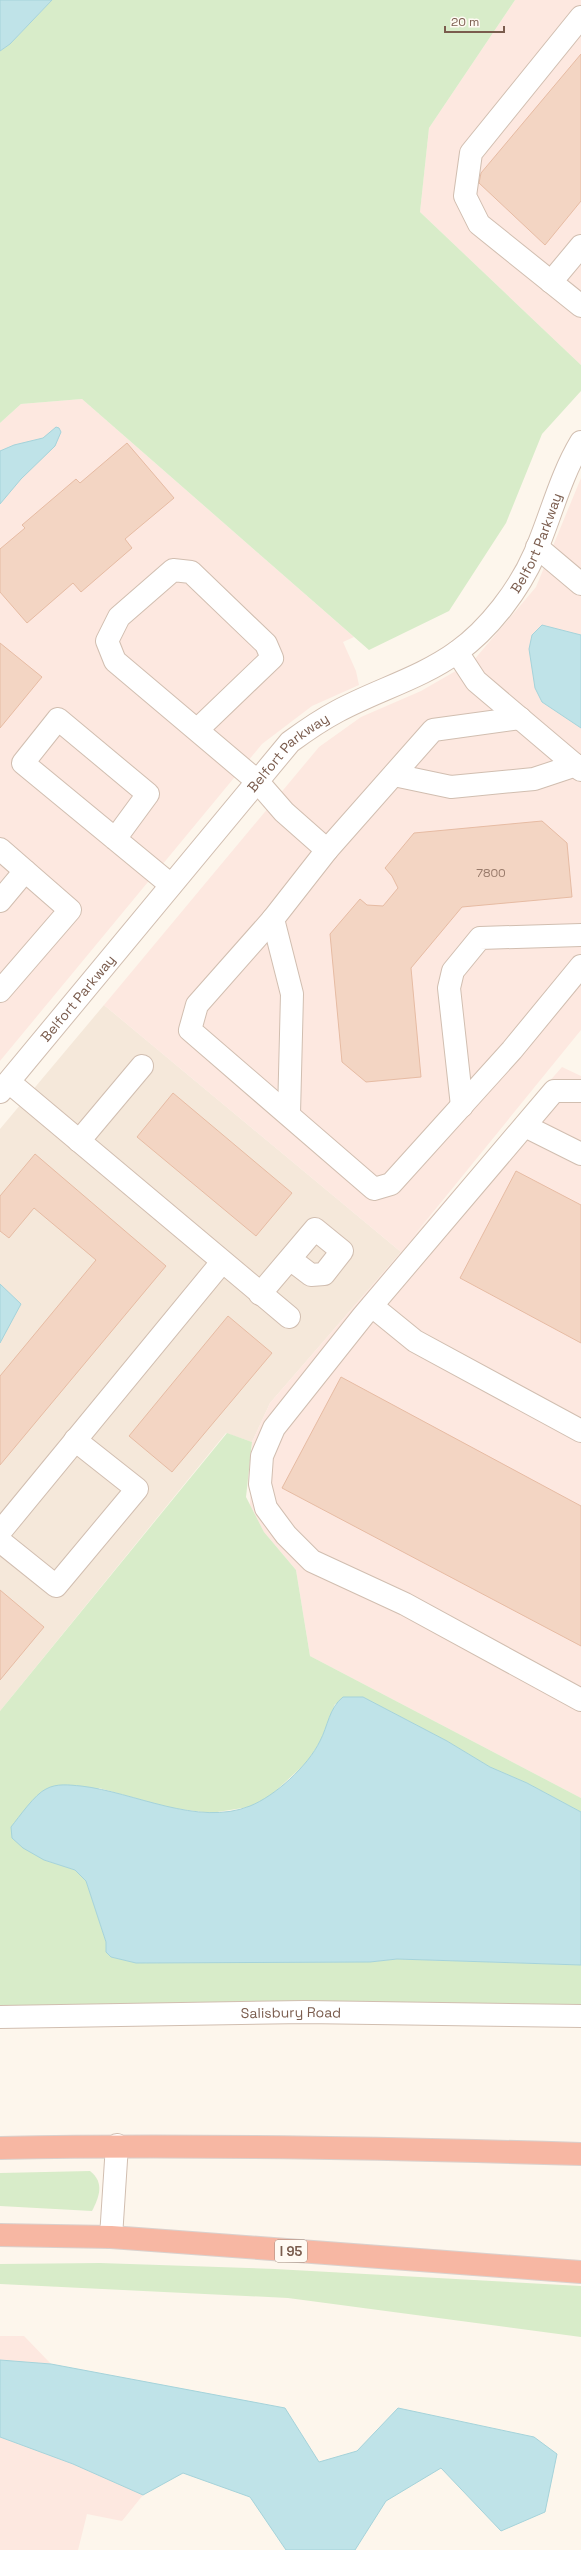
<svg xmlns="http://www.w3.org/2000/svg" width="581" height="2550" font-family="'Space Grotesk',sans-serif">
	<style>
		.residential { fill: #f5e8da }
		.commercial { fill: #fde8e0 }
		.green { fill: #d8ecc9 }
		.water { fill: #bfe3e8; stroke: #a5d3da }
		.building { fill: #f3d5c3; stroke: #e6bba3 }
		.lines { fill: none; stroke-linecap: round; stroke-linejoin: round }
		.minor-casing { stroke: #d1beb0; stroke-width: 24 }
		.highway-casing { stroke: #dad1cd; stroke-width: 24 }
		.minor { stroke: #fff; stroke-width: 22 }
		.highway { stroke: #f7b7a3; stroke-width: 22 }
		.labels { text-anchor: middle; stroke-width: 3.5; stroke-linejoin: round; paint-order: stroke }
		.number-label { font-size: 12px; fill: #987a6a }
		.shield { fill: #fffaf3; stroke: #a28b7f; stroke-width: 1 }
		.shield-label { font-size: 13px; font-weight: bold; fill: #7a5c4d }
		.street-label { font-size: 14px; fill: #7a5c4d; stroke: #fffaf3 }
	</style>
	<rect width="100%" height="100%" fill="#fdf6ec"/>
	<!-- residential -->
	<path class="residential" d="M 104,1005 L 401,1252 L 270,1403 L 252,1442 L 226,1433 L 0,1711 L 0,1129 Z"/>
	<!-- commercial -->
	<g class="commercial">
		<path d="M 515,0 L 581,0 L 581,365 L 420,212 L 429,128 Z"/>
		<path d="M 82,399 L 354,637 L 343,642 L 356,671 L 359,685 L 312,706 L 262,744 L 0,1061 L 0,423 L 21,404 Z"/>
		<path d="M 581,478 L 581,1030 L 412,1238 L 562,1067 L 581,1076 L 581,1798 L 310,1656 L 296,1570 L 264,1532 L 250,1505 L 252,1442 L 270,1403 L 401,1252 L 104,1005 L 319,747 L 361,717 L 421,691 L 473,661 L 536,587 Z"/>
		<path d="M 0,2336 L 24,2336 L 51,2364 L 0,2360 Z"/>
		<path d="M 0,2437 L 73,2464 L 143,2495 L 122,2521 L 87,2514 L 78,2550 L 0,2550 Z"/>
	</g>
	<!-- green -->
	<g class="green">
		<path d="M 52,0 L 515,0 L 429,128 L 420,212 L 581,365 L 581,391 L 542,434 L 506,523 L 449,611 L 369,650 L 82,399 L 21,404 L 0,423 L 0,51 L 10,44 Z"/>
		<path d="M 227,1433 L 252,1442 L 246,1497 L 264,1532 L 296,1570 L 310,1656 L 581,1798 L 581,1812 L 527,1783 L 490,1767 L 447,1741 L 363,1697 L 335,1704 L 320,1742 L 307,1762 L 268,1798 L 249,1807 L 211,1813 L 171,1808 L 99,1788 L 44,1860 L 75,1870 L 86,1881 L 106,1942 L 106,1952 L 111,1957 L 137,1963 L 370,1962 L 397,1959 L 581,1965 L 581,2007 L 0,2009 L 0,1711 Z"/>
		<path d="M 90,2171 C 105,2183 99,2197 92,2211 L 0,2206 L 0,2173 Z"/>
		<path d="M 100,2263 L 275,2269 L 581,2286 L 581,2337 L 288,2298 L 0,2284 L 0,2264 Z"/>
	</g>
	<!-- water -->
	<g class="water">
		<path d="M 0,0 L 52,0 L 10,44 L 0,51 Z"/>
		<path d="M 56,427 L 59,428 L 61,432 L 55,446 L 21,479 L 0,504 L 0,451 L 14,445 L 43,438 Z"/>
		<path d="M 542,625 L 581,635 L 581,728 L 542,702 L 535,688 L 529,649 L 532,635 Z"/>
		<path d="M 0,1284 L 21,1304 L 0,1343 Z"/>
		<path d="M 343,1697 L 363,1697 L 447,1741 L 490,1767 L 527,1783 L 581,1812 L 581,1965 L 397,1959 L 370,1962 L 136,1963 L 111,1957 L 106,1952 L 106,1942 L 86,1881 L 75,1870 L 44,1860 L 23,1848 L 12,1838 L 11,1827 C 19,1817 35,1794 46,1789 C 57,1783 69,1785 81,1786 C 134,1792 198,1827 250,1806 C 275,1796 308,1766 320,1741 C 328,1726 329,1708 343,1697 Z"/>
		<path d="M 0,2360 L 51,2364 L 285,2408 L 319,2462 L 357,2451 L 398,2408 L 534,2437 L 557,2454 L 545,2512 L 501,2531 L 441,2468 L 386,2501 L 355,2550 L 286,2550 L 250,2497 L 183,2473 L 143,2495 L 73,2464 L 0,2437 Z"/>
	</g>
	<!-- building -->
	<g class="building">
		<path d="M 581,54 L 581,201 L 545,245 L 479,183 L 481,173 Z"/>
		<path d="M 127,443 L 174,498 L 125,539 L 132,548 L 81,592 L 73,583 L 27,623 L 0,592 L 0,549 L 25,528 L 22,525 L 76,479 L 80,483 Z"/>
		<path d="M 0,643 L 42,677 L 0,728 Z"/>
		<path d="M 542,821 L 567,843 L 572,897 L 462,907 L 411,968 L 421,1077 L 366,1082 L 342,1062 L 330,934 L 360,899 L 367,905 L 383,906 L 398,888 L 392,876 L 385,868 L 414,833 Z"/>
		<path d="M 173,1093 L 292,1193 L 256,1236 L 137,1137 Z"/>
		<path d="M 35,1154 L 166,1266 L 0,1465 L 0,1376 L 96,1260 L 34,1208 L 9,1238 L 0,1231 L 0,1196 Z"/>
		<path d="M 516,1171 L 581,1205 L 581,1343 L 460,1278 Z"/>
		<path d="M 228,1316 L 272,1353 L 172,1472 L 129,1436 Z"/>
		<path d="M 341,1377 L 581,1506 L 581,1646 L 282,1488 Z"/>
		<path d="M 0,1590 L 44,1627 L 0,1680 Z"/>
	</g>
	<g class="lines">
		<defs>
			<g id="minor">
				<path d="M 581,17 L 471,153 L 465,196 L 479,224 L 581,306"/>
				<path d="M 551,282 L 581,246"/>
				<path d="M 537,547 L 581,584"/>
				<path d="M 457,652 L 476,681 L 581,770"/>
				<path d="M 197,730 L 272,658 L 266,644 L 191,572 L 173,570 L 119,617 L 107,641 L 115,661 L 257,781 L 284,812 L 327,850 L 273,919 L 197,1005 L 190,1030 L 374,1189 L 391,1184 L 512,1050 L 581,966"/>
				<path d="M 394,775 L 451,787 L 534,779 L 576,765"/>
				<path d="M 115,839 L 148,794 L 58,719 L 23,763 L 171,885"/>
				<path d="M 0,849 L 70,910 L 0,991"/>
				<path d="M 327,850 L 433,730 L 520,718"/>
				<path d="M 0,901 L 25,871"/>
				<path d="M 273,919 L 292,994 L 289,1114"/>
				<path d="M 9,1082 L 289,1317"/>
				<path d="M 581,1091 L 554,1091 L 363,1316 L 274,1428 L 262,1456 L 260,1484 L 266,1508 L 286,1535 L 312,1561 L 405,1604 L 581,1700"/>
				<path id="s1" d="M 0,1092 L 290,742 C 305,731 321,720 338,711 C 377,690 421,678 457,652 C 489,629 519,590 535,553 C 551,516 560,477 581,442"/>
				<path d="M 462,1106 L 449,988 L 453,971 L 480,938 L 581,935"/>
				<path d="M 525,1126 L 581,1154"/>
				<path d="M 79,1141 L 142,1066"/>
				<path d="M 260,1294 L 315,1229 L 342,1251 L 324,1274 L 311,1275 L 290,1259"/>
				<path d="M 372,1306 L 415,1341 L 581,1431"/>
				<path d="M 0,1532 L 222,1262"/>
				<path d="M 0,1541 L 56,1586 L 137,1489 L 75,1440"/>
				<path id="s2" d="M 0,2017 L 305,2012 L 581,2016"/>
				<path d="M 111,2237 L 117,2145"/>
			</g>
			<g id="highway">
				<path d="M 0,2148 C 194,2144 387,2148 581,2154"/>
				<path d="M 0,2235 L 111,2237 L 581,2272"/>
			</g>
		</defs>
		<!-- minor casing -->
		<use href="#minor" class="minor-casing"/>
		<!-- highway casing -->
		<use href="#highway" class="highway-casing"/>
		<!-- minor -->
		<use href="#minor" class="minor"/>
		<!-- highway -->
		<use href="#highway" class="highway"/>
	</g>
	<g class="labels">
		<!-- number labels -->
		<g class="number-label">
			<text x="491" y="877">7800</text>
		</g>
		<!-- shield labels -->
		<rect class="shield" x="275" y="2240" width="32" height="22" rx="3"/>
		<g class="shield-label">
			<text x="291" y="2256">I 95</text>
		</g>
		<!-- street labels -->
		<g class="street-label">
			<text dy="5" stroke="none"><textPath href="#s1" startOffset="782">Belfort Parkway</textPath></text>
			<text dy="5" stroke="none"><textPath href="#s1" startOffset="446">Belfort Parkway</textPath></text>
			<text dy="5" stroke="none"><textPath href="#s1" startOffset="122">Belfort Parkway</textPath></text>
			<text dy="5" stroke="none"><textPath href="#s2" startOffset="291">Salisbury Road</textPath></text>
		</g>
	</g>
	<!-- scale -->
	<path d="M445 26v6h59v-6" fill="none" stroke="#7a5c4d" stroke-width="2"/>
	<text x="451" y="26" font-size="12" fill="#7a5c4d" stroke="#fffaf3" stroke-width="3" paint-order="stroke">20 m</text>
</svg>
